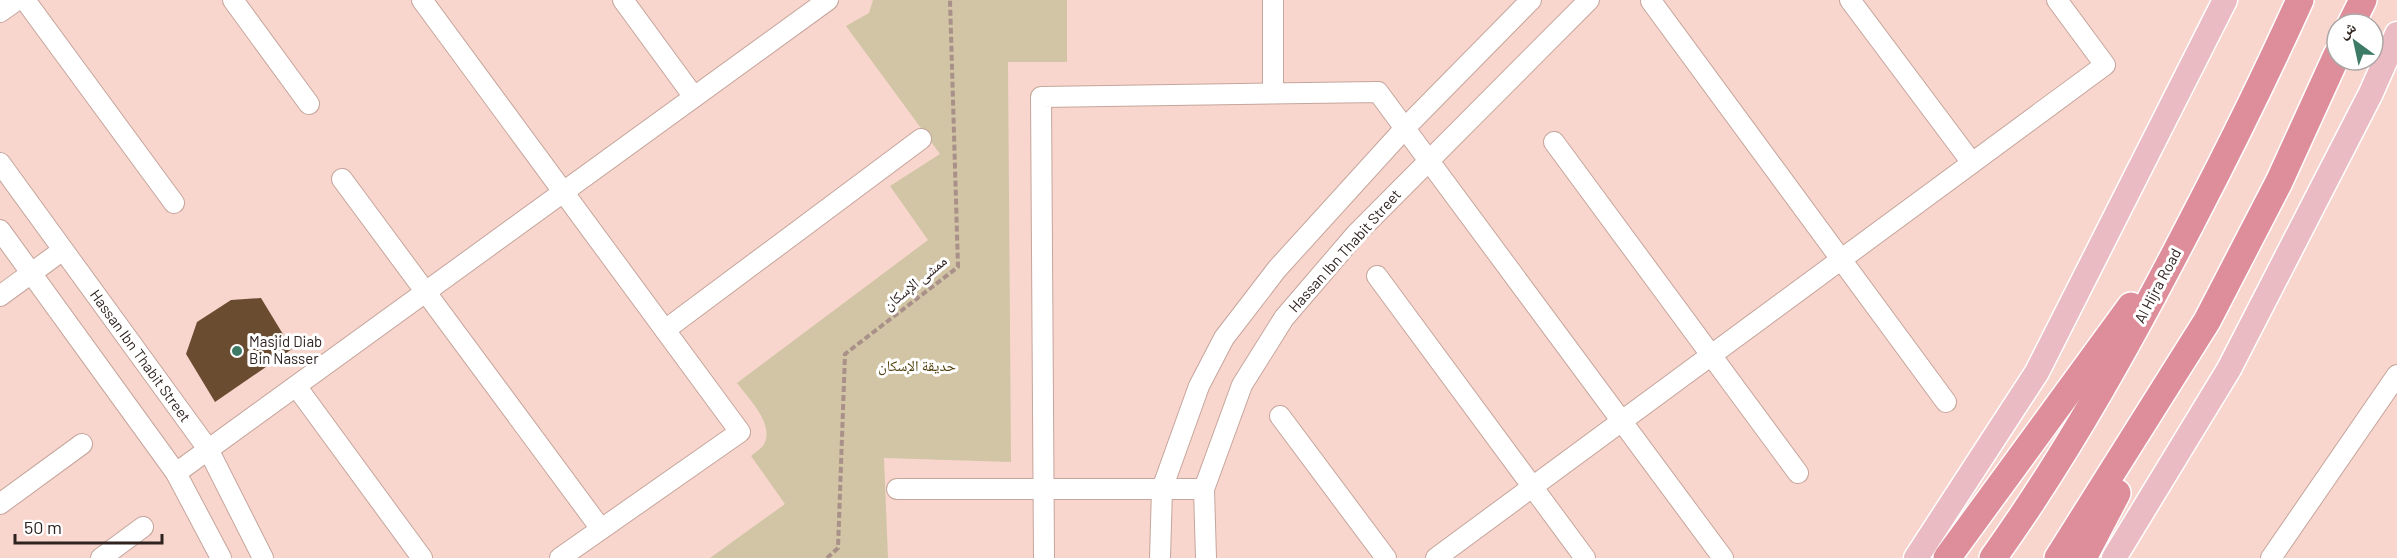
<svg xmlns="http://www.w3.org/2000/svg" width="2397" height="558" font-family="Barlow,'Noto Naskh Arabic',sans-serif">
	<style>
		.green { fill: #d1c5a5 }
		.building { fill: #6a4c31 }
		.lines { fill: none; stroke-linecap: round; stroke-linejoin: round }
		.minor-casing { stroke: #c5a59c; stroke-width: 22 }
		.major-casing { stroke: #fff; stroke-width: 27 }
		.highway-casing { stroke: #fff; stroke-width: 30 }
		.path { stroke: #a99089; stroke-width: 4; stroke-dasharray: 6 3; stroke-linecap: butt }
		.minor { stroke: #fff; stroke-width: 20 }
		.major { stroke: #ebbbc3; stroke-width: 24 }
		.highway { stroke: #de8e9b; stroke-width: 27 }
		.poi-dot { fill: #3d7b66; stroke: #fff; stroke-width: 2 }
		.labels { text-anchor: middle; stroke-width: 6; stroke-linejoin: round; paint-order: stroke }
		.street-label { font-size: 15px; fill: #2f2320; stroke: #fff }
		.poi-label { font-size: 15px; fill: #2f2320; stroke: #fff; text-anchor: start }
		.park-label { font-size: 15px; fill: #503f0c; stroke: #fff }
	</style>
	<rect width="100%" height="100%" fill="#f8d6cd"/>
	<!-- green -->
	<path class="green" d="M 873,0 L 1067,0 L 1067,62 L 1008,62 L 1011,462 L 884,458 L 888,558 L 710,558 L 785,504 L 751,456 C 754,453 759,450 762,447 C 778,427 748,398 737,383 L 928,240 L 890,186 L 940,154 L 846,26 L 869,13 Z"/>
	<!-- building -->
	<path class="building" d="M 261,298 L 292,349 L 215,402 L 186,354 L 197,322 L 231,300 Z"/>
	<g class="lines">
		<defs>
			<g id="minor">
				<path d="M 25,0 L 174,203"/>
				<path d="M 233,0 L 309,104"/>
				<path d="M 422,0 L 740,432 L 560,558"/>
				<path d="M 623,0 L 694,97"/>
				<path d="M 1850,0 L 1972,163"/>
				<path d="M 1651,1 L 1946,402"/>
				<path d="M 0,12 L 17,0"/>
				<path d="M 1273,93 L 1273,0"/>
				<path d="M 1554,142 L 1798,473"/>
				<path d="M 0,163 L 208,449 L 263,558"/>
				<path d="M 342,179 L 601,529"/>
				<path d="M 0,230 L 176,473 L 221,558"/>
				<path d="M 1377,276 L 1585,558"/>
				<path d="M 0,296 L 63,250"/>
				<path d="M 665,330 L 921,139"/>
				<path d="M 296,386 L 422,558"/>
				<path d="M 1280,416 L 1386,558"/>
				<path d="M 176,473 L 828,0"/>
				<path d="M 897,489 L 1204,489"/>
				<path d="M 0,504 L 82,444"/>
				<path d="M 101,558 L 143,527"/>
				<path d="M 1044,558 L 1041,97 L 1378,92 L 1723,558"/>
				<path d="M 1160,558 L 1162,489 L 1199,386 L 1224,338 L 1277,269 L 1406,127 L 1531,0"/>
				<path d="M 1206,558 L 1204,489 L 1242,385 L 1284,318 L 1356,234 L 1589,0"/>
				<path d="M 1436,558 L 2105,65 L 2057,0"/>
				<path d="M 2271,558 L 2397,375"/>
			</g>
			<g id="major">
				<path d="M 1916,558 L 2037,372 L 2225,0"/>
				<path d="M 2114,558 L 2229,369 L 2371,93 L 2397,34"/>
			</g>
			<g id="highway">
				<path d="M 2351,24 L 2363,0"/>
				<path d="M 1947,558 L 2131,306"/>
				<path d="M 1993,558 C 2069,452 2132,337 2192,221 C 2230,148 2266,75 2300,0"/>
				<path d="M 2058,558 L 2207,321 L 2279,182 L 2337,55"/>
				<path d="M 2083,558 L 2117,493"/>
			</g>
		</defs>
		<!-- minor casing -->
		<use href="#minor" class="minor-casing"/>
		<!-- major casing -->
		<use href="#major" class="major-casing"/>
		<!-- highway casing -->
		<use href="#highway" class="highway-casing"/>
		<!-- path -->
		<path class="path" d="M 827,558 L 838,548 L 845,354 L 958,267 L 950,0"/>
		<!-- minor -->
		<use href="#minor" class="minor"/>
		<!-- major -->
		<use href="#major" class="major"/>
		<!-- highway -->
		<use href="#highway" class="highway"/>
	</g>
	<!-- markers -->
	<circle class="poi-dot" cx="237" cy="351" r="6"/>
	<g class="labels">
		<!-- street labels -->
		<g class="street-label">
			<text transform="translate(1345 251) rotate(-48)" y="5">Hassan Ibn Thabit Street</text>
			<text transform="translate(915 283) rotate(-39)" y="5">ممشى الإسكان</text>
			<text transform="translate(2158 286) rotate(-62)" y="5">Al Hijra Road</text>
			<text transform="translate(140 356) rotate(54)" y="5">Hassan Ibn Thabit Street</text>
		</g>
		<!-- poi labels -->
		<g class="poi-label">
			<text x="249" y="347">Masjid Diab<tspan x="249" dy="17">Bin Nasser</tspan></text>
		</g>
		<!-- park labels -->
		<g class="park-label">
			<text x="917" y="371">حديقة الإسكان</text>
		</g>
	</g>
	<!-- north arrow -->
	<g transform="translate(2355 42) rotate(327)"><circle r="28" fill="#ffffff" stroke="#aca7a6" stroke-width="1.5"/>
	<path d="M0-4.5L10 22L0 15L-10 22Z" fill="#3d7b66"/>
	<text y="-9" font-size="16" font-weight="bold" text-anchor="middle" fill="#2f2320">ش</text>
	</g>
	<!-- scale -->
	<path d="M15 534v9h147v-9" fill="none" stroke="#2f2320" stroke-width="3"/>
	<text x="24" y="534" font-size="18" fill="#2f2320" stroke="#ffffff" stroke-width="4.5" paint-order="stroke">50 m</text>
</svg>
